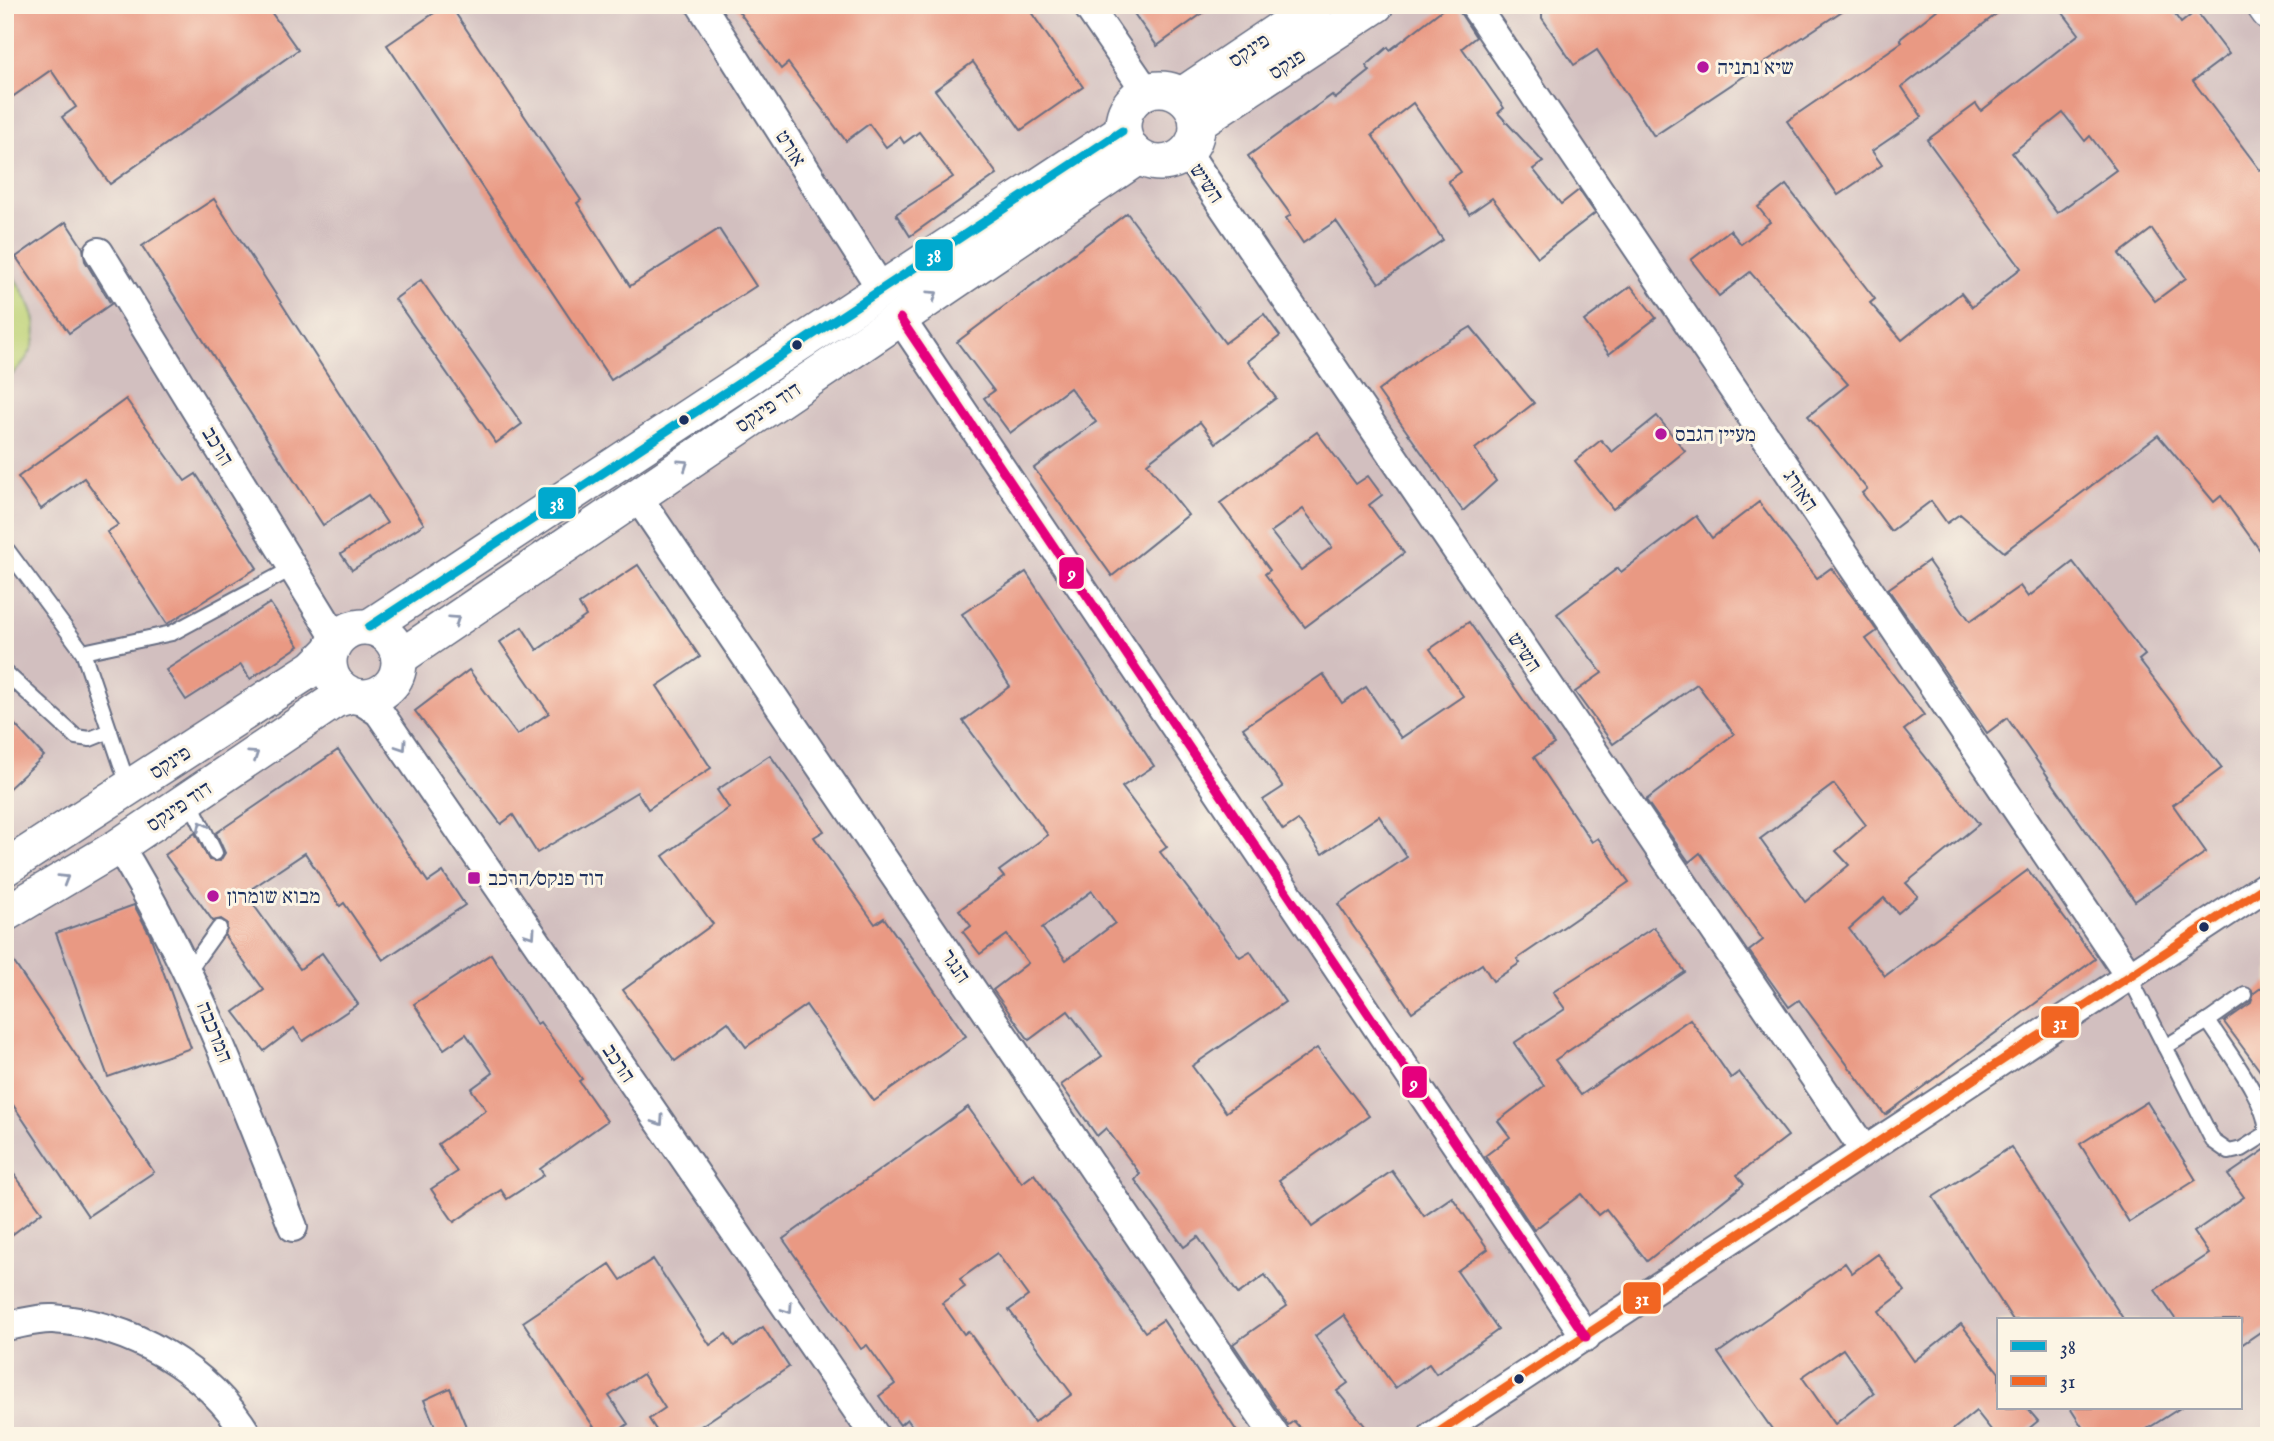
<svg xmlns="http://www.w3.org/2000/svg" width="2274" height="1441" font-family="'IM FELL English','Frank Ruhl Libre',serif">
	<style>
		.industrial { fill: #d2bfbf; fill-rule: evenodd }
		.green { fill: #bdd276; stroke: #6c806a; stroke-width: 2 }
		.building { fill: #e99983; fill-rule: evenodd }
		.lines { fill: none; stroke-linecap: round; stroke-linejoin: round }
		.service-casing { stroke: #676e83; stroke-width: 18 }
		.minor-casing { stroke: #676e83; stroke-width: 32 }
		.tertiary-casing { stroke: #676e83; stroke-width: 38 }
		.service { stroke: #fff; stroke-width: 14 }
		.minor { stroke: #fff; stroke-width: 28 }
		.tertiary { stroke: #fff; stroke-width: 35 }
		.bus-1-casing { stroke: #fcf5e5; stroke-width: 14 }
		.bus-2-casing { stroke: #fcf5e5; stroke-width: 14 }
		.bus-3-casing { stroke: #fcf5e5; stroke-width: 14 }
		.bus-1 { stroke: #00a9ce; stroke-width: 9 }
		.bus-2 { stroke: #f26522; stroke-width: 9 }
		.bus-3 { stroke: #e5007d; stroke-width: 9 }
		.oneway { stroke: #8d97ae }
		.poi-dot { fill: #b5179e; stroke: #fcf5e5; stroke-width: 2.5 }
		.bus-dot { fill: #1b2f5e; stroke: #fcf5e5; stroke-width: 2.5 }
		.labels { text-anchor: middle; stroke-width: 6; stroke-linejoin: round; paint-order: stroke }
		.street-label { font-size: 21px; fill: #1b2f5e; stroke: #fcf5e5 }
		.poi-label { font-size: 21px; fill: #1b2f5e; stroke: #fcf5e5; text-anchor: start }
		.line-badge { stroke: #fcf5e5; stroke-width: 2.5 }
		.badge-label { font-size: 19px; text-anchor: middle; font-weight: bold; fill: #fff }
	</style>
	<rect width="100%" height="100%" fill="#fcf5e5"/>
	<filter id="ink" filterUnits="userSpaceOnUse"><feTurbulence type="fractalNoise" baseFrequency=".0143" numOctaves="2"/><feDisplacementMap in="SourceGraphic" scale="14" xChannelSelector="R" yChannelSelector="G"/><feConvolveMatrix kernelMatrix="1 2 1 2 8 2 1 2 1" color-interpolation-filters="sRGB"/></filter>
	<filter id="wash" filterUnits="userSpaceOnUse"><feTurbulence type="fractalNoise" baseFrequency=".00686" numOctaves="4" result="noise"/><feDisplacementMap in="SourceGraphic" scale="28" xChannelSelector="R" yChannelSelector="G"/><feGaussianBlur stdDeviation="1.57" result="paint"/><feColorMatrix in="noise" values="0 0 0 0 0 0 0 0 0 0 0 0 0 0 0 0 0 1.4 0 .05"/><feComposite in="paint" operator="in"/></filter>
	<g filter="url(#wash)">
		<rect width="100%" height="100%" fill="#f3e4c7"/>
		<!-- industrial -->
		<path class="industrial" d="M 5,5 L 2269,5 L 2269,1436 L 5,1436 ZM 1999,1320 L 2241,1320 L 2241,1408 L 1999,1408 Z"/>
		<!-- green -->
		<path class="green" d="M 5,264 C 36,309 55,339 5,381 Z"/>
		<g id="blocks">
			<!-- building -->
			<g class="building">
				<path d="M 5,5 L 266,5 L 298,50 L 110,184 L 62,117 L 76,107 L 51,70 L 5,102 Z"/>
				<path d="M 446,5 L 450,5 L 581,200 L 577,203 L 630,286 L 719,229 L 756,286 L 611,380 L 387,45 Z"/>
				<path d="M 734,5 L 1026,5 L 1083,87 L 1021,130 L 973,62 L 935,90 L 997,174 L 910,236 L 896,214 L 953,177 L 919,132 L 904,143 L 900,137 L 886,147 L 869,124 L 846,141 L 788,63 L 781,69 Z"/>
				<path d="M 1128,5 L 1214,5 L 1157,46 Z"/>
				<path d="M 1448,5 L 1455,5 L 1476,37 L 1462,48 L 1504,108 L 1498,113 L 1543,162 L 1533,169 L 1561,204 L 1579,190 L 1595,213 L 1538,257 L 1492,198 L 1469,214 L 1448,181 L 1461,172 L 1413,103 L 1372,135 L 1443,240 L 1379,283 L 1336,221 L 1303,243 L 1286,218 L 1291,215 L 1248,156 L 1332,95 L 1335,99 L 1370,71 L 1366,66 L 1388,47 L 1390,50 Z"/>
				<path d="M 1542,5 L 1851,5 L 1654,136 L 1597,50 L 1574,65 L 1542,18 Z"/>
				<path d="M 1943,5 L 2008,5 L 1902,87 L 1922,117 L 1872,151 L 1882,165 L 1838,195 L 1787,121 L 1902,42 L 1900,39 Z"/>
				<path d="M 2057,5 L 2168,5 L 2181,23 L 2196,11 L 2229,54 L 2193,81 L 2260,170 L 2269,164 L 2269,563 L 2221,496 L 2214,502 L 2158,435 L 2004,552 L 1960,514 L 1947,523 L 1931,501 L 1891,531 L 1862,493 L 1867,489 L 1808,416 L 1848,384 L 1750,272 L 1719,296 L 1691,260 L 1730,230 L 1741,244 L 1770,222 L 1758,207 L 1786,185 L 1875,299 L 1870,303 L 1902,340 L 1961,293 L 1972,307 L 2021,268 L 1927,140 L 1976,104 L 1981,111 L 2079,34 ZM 2063,113 L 2085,141 L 2090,136 L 2116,170 L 2057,213 L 2012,153 ZM 2152,229 L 2186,278 L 2155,301 L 2119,254 Z"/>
				<path d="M 214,199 L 424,524 L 352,570 L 341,554 L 387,523 L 368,495 L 323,525 L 142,246 Z"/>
				<path d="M 1127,213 L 1225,343 L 1264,314 L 1280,336 L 1248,361 L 1276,398 L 1216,443 L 1200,422 L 1147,463 L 1188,515 L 1112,576 L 1034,468 L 1096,422 L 1070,388 L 1010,433 L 984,398 L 994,391 L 957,342 Z"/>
				<path d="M 66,222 L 83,248 L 85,261 L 111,304 L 69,333 L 16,257 Z"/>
				<path d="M 421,280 L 522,424 L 496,443 L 395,299 Z"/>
				<path d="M 1631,286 L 1656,318 L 1609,354 L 1584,321 Z"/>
				<path d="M 1471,327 L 1534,403 L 1475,449 L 1496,481 L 1463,511 L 1378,391 L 1422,356 Z"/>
				<path d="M 126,399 L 185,481 L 196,474 L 257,568 L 167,624 L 107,532 L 118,525 L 84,478 L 41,509 L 18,477 Z"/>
				<path d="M 1657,416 L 1685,451 L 1613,509 L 1575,461 L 1601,440 L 1612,452 Z"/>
				<path d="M 1317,432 L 1356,484 L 1368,476 L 1382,495 L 1369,505 L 1404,553 L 1305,627 L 1265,574 L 1270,570 L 1220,503 ZM 1303,509 L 1332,547 L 1301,570 L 1271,532 Z"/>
				<path d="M 1759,502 L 1817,578 L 1831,568 L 1861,608 L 1877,631 L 1866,639 L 1924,715 L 1904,730 L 1979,824 L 1906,883 L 1918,896 L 1898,913 L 1884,898 L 1849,929 L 1885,976 L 2028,870 L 2095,959 L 1885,1115 L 1799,1000 L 1789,1007 L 1749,951 L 1763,940 L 1700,853 L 1689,862 L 1646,800 L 1734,734 L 1697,684 L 1613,744 L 1575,692 L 1602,673 L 1557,614 L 1618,568 L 1621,572 L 1696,516 L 1712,538 ZM 1834,784 L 1866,825 L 1836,851 L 1849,865 L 1805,902 L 1760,839 Z"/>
				<path d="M 1928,561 L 1970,621 L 2020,586 L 2028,597 L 2073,562 L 2145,655 L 2139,660 L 2222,768 L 2173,805 L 2206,852 L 2135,901 L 2007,718 L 1987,733 L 1888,589 Z"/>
				<path d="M 638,565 L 700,657 L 657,686 L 711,768 L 648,809 L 637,792 L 537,853 L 513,815 L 501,824 L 415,711 L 469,670 L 517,735 L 549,713 L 500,642 L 522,627 L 537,650 L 586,616 L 579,604 Z"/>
				<path d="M 1026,572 L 1154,766 L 1122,787 L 1167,847 L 1160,852 L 1240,957 L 1250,951 L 1285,1002 L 1192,1066 L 1226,1112 L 1317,1048 L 1369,1116 L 1279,1180 L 1312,1227 L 1392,1171 L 1424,1216 L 1452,1197 L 1488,1249 L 1457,1271 L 1498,1330 L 1436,1374 L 1429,1364 L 1395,1388 L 1344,1315 L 1315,1336 L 1348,1383 L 1337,1391 L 1373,1436 L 1307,1436 L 1294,1421 L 1288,1425 L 1233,1344 L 1287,1306 L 1265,1275 L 1238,1294 L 1198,1237 L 1184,1247 L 1135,1180 L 1140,1174 L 1106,1128 L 1097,1136 L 1061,1085 L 1102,1056 L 1068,1011 L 1029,1040 L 993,990 L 1028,963 L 1007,935 L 980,954 L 963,932 L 971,926 L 959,910 L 1004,877 L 999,871 L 1048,835 L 963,721 L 1010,686 L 962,614 ZM 1092,891 L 1115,923 L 1066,960 L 1042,928 Z"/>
				<path d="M 270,603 L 299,646 L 250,679 L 241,665 L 186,700 L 166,670 Z"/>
				<path d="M 1469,622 L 1554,744 L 1534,757 L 1592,842 L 1598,838 L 1629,882 L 1517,959 L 1520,963 L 1493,981 L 1482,964 L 1412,1012 L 1338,904 L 1407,857 L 1379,816 L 1322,854 L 1298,820 L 1283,830 L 1263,800 L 1283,787 L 1243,728 L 1323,674 L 1342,703 L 1366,687 L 1401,738 L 1463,696 L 1430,649 Z"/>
				<path d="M 5,714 L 44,756 L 5,792 Z"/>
				<path d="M 338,750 L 428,882 L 443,872 L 465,905 L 383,960 L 344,903 L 340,906 L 305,853 L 245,893 L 300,969 L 322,953 L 358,1004 L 303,1041 L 294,1028 L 264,1051 L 234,1012 L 264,990 L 225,936 L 227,923 L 221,919 L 213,921 L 165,855 L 195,833 L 209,860 L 220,861 L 225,853 L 216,833 Z"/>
				<path d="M 770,755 L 824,831 L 814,837 L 875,924 L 884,918 L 966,1036 L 874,1101 L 806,1005 L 746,1047 L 728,1022 L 675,1061 L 623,990 L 713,924 L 663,856 L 729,808 L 717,790 Z"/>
				<path d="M 134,905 L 150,935 L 191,1048 L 108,1077 L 56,933 Z"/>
				<path d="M 1654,927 L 1685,972 L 1555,1060 L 1581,1095 L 1690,1019 L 1731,1078 L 1739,1072 L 1788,1136 L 1737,1175 L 1744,1184 L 1647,1261 L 1606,1209 L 1598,1215 L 1581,1194 L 1534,1230 L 1485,1156 L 1510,1137 L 1498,1121 L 1544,1086 L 1514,1043 L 1565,1009 L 1553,992 Z"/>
				<path d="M 5,949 L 154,1172 L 88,1216 L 5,1093 Z"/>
				<path d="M 491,954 L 537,1024 L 540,1022 L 582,1079 L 579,1081 L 607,1121 L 540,1169 L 544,1175 L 507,1199 L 501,1190 L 454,1222 L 431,1189 L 457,1172 L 438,1144 L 486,1110 L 471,1089 L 493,1073 L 466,1034 L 444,1049 L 414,1004 Z"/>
				<path d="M 2269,982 L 2269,1083 L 2224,1022 L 2251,1003 L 2254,993 Z"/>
				<path d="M 2147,1102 L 2196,1180 L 2129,1222 L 2080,1144 Z"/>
				<path d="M 968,1107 L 1022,1183 L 1034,1174 L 1145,1332 L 1163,1320 L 1240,1436 L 919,1436 L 907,1419 L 900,1425 L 879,1396 L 895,1384 L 867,1345 L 861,1349 L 783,1239 ZM 997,1253 L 1028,1296 L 1009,1310 L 1072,1394 L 1034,1422 L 968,1331 L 964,1334 L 942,1303 L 965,1287 L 960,1279 Z"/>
				<path d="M 2011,1147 L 2124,1320 L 2013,1320 L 1933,1197 Z"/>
				<path d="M 2269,1147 L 2269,1326 L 2241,1345 L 2241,1320 L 2176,1320 L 2155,1290 L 2209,1254 L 2194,1232 L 2244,1197 L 2228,1175 Z"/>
				<path d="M 5,1162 L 42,1212 L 5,1240 Z"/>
				<path d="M 1878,1254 L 1905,1291 L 1879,1311 L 1914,1361 L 1961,1324 L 1999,1373 L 1999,1408 L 2027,1408 L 2038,1421 L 2020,1436 L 1996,1436 L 1976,1411 L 1945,1436 L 1777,1436 L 1718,1353 L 1845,1263 L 1852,1273 ZM 1843,1349 L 1874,1393 L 1835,1424 L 1802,1377 Z"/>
				<path d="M 653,1259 L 710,1345 L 726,1334 L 734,1346 L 763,1327 L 789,1367 L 686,1436 L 660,1436 L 649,1419 L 665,1408 L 643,1374 L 609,1396 L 628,1424 L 611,1436 L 600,1436 L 523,1322 L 610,1264 L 621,1280 Z"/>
				<path d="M 450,1388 L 470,1436 L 439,1436 L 424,1400 Z"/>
				<path d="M 2070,1408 L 2180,1408 L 2136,1436 L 2088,1436 Z"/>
			</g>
		</g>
	</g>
	<g filter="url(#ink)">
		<use href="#blocks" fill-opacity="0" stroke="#676e83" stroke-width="2"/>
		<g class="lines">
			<defs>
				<g id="service">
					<path d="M 5,547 L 83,652 L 129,788"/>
					<path d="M 83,652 L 172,633 L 293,568"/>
					<path d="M 5,672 L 76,737 L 90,739 L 110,731"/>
					<path d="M 189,799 L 215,853"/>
					<path d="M 189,970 L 219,928"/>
					<path d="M 2128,974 L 2213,1141 L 2229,1152 L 2242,1149 L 2266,1134 C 2270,1104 2224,1047 2208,1021 L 2245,995"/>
					<path d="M 2165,1047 L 2208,1021"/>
				</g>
				<g id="minor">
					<path d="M 701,5 L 882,290"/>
					<path d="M 1087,5 L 1146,91"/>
					<path d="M 1474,5 L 2128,974"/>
					<path d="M 1187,153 L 1864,1150"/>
					<path d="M 99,252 L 337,640"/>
					<path d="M 900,318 L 1586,1337"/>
					<path d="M 637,496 L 1275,1436"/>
					<path d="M 356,697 L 379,712 L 875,1436"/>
					<path d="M 119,846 C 193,966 242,1097 293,1227"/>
					<path d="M 5,1326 C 20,1324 38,1318 53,1319 C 131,1324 208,1369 248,1436"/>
					<path d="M 1433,1436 L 2269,884"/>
				</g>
				<g id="tertiary">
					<path d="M 2264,5 L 2269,12"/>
					<circle cx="1160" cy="126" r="37"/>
					<path d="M 1182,95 L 1316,5"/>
					<path d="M 1197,123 L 1376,5"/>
					<circle cx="364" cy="662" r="35"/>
					<path d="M 369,627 L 1122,131"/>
					<path d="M 399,658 L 1138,157"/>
					<path d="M 5,868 L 313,668 L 331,650"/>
					<path d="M 5,914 L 119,846 L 335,700 L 352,695"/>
				</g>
			</defs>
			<!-- service casing -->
			<use href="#service" class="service-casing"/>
			<!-- minor casing -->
			<use href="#minor" class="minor-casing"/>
			<!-- tertiary casing -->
			<use href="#tertiary" class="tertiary-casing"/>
			<!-- service -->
			<use href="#service" class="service"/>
			<!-- minor -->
			<use href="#minor" class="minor"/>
			<!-- tertiary -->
			<use href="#tertiary" class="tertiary"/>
			<defs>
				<path id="bus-1" d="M 369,627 L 1122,131"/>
				<path id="bus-2" d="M 1433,1436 L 2269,884"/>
				<path id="bus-3" d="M 900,318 L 1586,1337"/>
			</defs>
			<!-- bus-1 casing -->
			<use href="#bus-1" class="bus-1-casing"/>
			<!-- bus-2 casing -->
			<use href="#bus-2" class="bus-2-casing"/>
			<!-- bus-3 casing -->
			<use href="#bus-3" class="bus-3-casing"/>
			<!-- bus-1 -->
			<use href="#bus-1" class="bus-1"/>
			<!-- bus-2 -->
			<use href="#bus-2" class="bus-2"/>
			<!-- bus-3 -->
			<use href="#bus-3" class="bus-3"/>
		</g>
		<!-- one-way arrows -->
		<defs><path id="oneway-chevron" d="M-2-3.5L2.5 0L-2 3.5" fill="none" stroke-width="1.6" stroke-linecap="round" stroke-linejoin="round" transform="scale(1.75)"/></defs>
		<g class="oneway">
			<use href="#oneway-chevron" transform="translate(933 295) rotate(-34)"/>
			<use href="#oneway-chevron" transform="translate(684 464) rotate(-34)"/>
			<use href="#oneway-chevron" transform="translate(455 620) rotate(-34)"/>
			<use href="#oneway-chevron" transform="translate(402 746) rotate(56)"/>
			<use href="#oneway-chevron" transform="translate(254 755) rotate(-34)"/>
			<use href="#oneway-chevron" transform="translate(202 826) rotate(-116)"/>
			<use href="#oneway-chevron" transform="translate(64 879) rotate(-31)"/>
			<use href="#oneway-chevron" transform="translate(531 934) rotate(56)"/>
			<use href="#oneway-chevron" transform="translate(659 1121) rotate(56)"/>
			<use href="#oneway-chevron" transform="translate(788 1309) rotate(56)"/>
		</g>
	</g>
	<!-- markers -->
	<g class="poi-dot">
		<circle cx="1703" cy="67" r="7"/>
		<circle cx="1661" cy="434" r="7"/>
		<rect x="467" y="871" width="14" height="14" rx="3.5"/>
		<circle cx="213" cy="896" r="7"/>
	</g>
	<g class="bus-dot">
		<circle cx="797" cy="345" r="6"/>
		<circle cx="684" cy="420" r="6"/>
		<circle cx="2204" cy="927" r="6"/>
		<circle cx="1519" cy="1379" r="6"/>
	</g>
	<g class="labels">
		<!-- street labels -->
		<g class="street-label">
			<text transform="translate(1249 50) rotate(-34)" y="7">פינקס</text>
			<text transform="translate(1287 64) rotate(-33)" y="7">פנקס</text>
			<text transform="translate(791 148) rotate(58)" y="7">אורט</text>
			<text transform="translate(1207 183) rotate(56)" y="7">השיש</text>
			<text transform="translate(768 407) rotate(-34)" y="7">דוד פינקס</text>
			<text transform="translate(218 446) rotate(59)" y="7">הרכב</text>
			<text transform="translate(1801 490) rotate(56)" y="7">האורג</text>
			<text transform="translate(1525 652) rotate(56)" y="7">השיש</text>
			<text transform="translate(170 762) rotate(-33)" y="7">פינקס</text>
			<text transform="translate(179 806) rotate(-34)" y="7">דוד פינקס</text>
			<text transform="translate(956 966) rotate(56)" y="7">הנגר</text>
			<text transform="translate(215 1032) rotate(68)" y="7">המרכבה</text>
			<text transform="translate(619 1063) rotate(56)" y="7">הרכב</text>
		</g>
		<!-- poi labels -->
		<g class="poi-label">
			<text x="1717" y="74">שיא נתניה</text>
			<text x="1675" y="441">מעיין הגבס</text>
			<text x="488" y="885">דוד פנקס/הרכב</text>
			<text x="227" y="903">מבוא שומרון</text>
		</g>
	</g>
	<g class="line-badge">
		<rect x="914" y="238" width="40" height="34" rx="7" fill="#00a9ce"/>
		<rect x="537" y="486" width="40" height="34" rx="7" fill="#00a9ce"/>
		<rect x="1058" y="556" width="27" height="34" rx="7" fill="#e5007d"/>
		<rect x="2040" y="1005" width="40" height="34" rx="7" fill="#f26522"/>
		<rect x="1401" y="1065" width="27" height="34" rx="7" fill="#e5007d"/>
		<rect x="1622" y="1281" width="40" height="34" rx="7" fill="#f26522"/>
	</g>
	<g class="badge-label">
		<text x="934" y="262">38</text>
		<text x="557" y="510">38</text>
		<text x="1072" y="579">9</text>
		<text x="2060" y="1029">31</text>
		<text x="1414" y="1089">9</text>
		<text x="1642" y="1305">31</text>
	</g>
	<!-- margin -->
	<rect width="2274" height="1441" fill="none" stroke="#fcf5e5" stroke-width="28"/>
	<!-- legend -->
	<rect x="1997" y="1318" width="245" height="91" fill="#fcf5e5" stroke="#a2a6af" stroke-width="2"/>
	<rect x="2011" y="1341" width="35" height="10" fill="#00a9ce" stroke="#a2a6af" stroke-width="2"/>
	<text x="2060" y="1354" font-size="21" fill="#1b2f5e">38</text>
	<rect x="2011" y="1376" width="35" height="10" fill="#f26522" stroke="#a2a6af" stroke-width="2"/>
	<text x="2060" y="1388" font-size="21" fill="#1b2f5e">31</text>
</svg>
